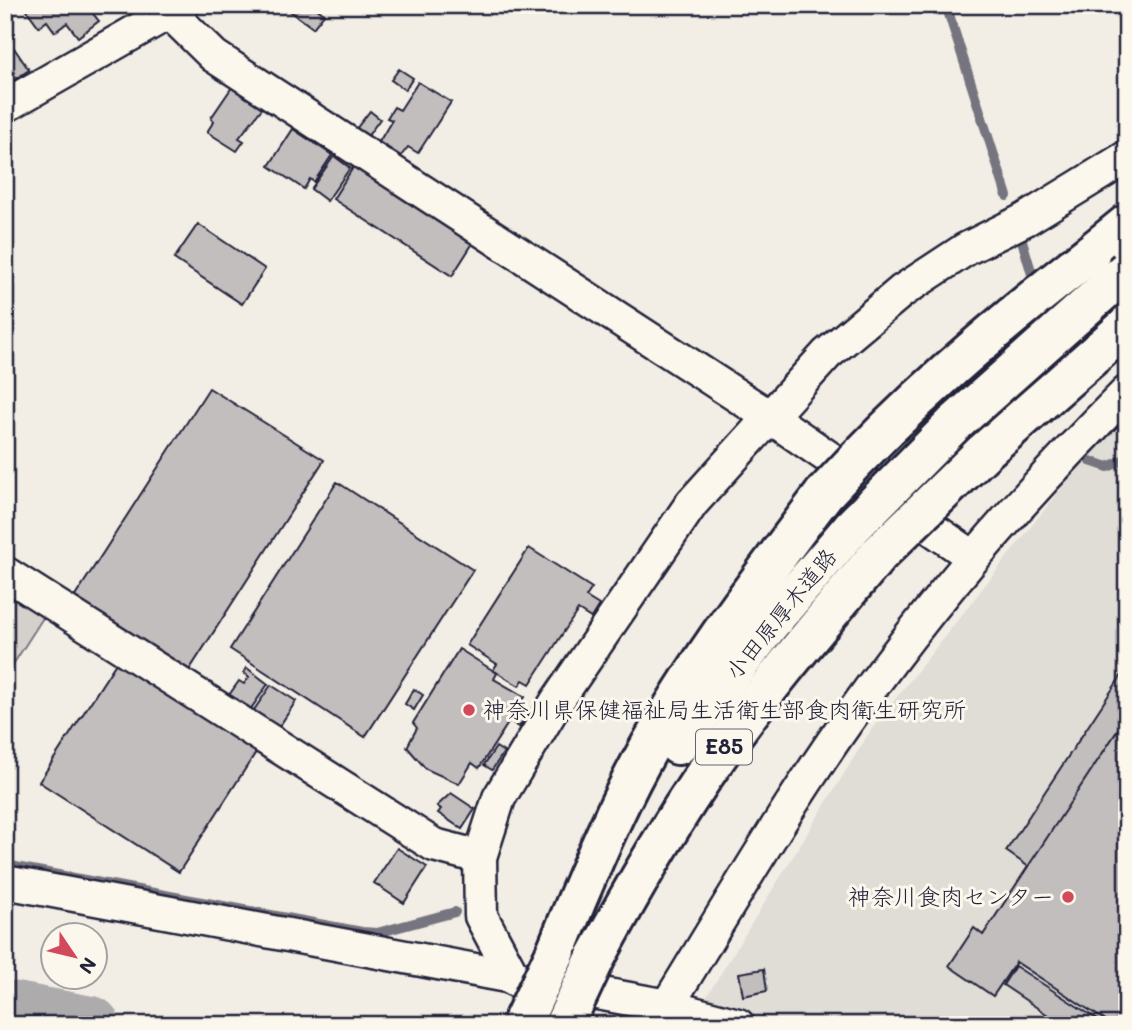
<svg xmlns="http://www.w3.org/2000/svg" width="1132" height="1030" font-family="Mali,'Klee One',sans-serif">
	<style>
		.built { fill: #e0dcd6 }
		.green { fill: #d4d1cc; stroke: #7b7a84; stroke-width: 2 }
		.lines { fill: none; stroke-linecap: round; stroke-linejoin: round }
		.stream { stroke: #76747f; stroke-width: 10 }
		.river { stroke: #aeabad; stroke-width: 58 }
		.building { fill: #c2bebe; stroke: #22223b; stroke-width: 2 }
		.street-casing { stroke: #22223b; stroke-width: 37 }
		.highway-casing { stroke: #22223b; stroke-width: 44 }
		.street { stroke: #fbf7ec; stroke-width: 32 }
		.highway { stroke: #fbf7ec; stroke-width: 38 }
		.highway-bridge-casing { stroke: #22223b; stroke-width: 44; stroke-linecap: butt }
		.highway-bridge { stroke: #fbf7ec; stroke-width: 38 }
		.poi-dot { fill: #d1495b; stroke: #fbf7ec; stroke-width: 2.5 }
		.labels { text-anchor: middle; stroke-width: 6; stroke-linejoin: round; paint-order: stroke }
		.shield { fill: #fbf7ec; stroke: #636270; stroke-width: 2 }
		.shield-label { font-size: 21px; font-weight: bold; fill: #22223b }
		.street-label { font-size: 23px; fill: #22223b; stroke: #fbf7ec }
		.poi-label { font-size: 23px; fill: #22223b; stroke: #fbf7ec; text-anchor: start }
	</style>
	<rect width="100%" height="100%" fill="#f2eee5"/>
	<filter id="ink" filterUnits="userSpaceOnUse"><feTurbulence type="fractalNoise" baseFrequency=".0143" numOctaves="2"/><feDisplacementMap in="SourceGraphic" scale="14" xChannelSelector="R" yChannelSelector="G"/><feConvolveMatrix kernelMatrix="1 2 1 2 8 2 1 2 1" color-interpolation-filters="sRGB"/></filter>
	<g filter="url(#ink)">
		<!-- built -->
		<path class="built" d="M 1127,411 L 1127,1025 L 689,1025 L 871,730 L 1108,429 Z"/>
		<!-- green -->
		<path class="green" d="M 5,586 L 46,613 L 5,677 Z"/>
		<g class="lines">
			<!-- stream -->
			<g class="stream">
				<path d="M 946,5 L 1007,196"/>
				<path d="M 1021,237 L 1036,288"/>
				<path d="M 1090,461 L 1108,467 L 1127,458"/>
				<path d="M 5,865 L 362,932 L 377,933 L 455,912"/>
			</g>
			<!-- river -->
			<path class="river" d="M 5,1009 L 91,1025"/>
		</g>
		<!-- building -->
		<g class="building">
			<path d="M 23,5 L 56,5 L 61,11 L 68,5 L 96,5 L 90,10 L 99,21 L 78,37 L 67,23 L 55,32 L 47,21 L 39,27 Z"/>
			<path d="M 282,5 L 312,5 L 324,14 L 313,28 Z"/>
			<path d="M 14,48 L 29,70 L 5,86 L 5,54 Z"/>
			<path d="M 399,69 L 413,78 L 405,90 L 391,80 Z"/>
			<path d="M 418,82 L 451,102 L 418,153 L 408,147 L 401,156 L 379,142 L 392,120 L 387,118 L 394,107 L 400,110 Z"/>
			<path d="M 232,87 L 263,107 L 239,138 L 244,141 L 237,151 L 207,132 L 214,121 L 211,118 Z"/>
			<path d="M 370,111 L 380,119 L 367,137 L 356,129 Z"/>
			<path d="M 293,129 L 332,155 L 314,182 L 310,179 L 304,189 L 269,166 Z"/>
			<path d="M 334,156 L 350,168 L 327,201 L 311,189 Z"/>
			<path d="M 354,166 L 473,243 L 452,276 L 333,199 Z"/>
			<path d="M 198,224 L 265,269 L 242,304 L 174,259 Z"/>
			<path d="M 209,388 L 324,460 L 188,672 L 74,598 Z"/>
			<path d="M 337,482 L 473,570 L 365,737 L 230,649 Z"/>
			<path d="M 529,548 L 592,588 L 586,597 L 599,605 L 591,618 L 578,610 L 530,684 L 523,680 L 519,686 L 493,670 L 497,664 L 467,645 Z"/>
			<path d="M 459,649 L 497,673 L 494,679 L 525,697 L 479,768 L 472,763 L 459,784 L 426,769 L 407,747 L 417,728 L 413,723 Z"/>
			<path d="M 118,660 L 258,749 L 179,872 L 39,782 Z"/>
			<path d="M 1127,667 L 1127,716 L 1029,867 L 1006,851 Z"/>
			<path d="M 247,668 L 268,684 L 250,710 L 229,695 L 239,681 L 244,684 L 249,677 L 244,673 Z"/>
			<path d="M 271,685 L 296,701 L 277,730 L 252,713 Z"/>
			<path d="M 414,689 L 423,695 L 414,710 L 405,704 Z"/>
			<path d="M 524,707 L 530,711 L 519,727 L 513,723 Z"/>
			<path d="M 1127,716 L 1127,1025 L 1112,1025 L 1016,962 L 993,996 L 949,966 L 974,928 L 983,935 Z"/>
			<path d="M 496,747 L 504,752 L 492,770 L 484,765 Z"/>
			<path d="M 451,793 L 475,809 L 462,829 L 438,813 L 441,809 L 437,806 Z"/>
			<path d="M 397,848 L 427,867 L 404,903 L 374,883 Z"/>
			<path d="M 1015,966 L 1103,1023 L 1102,1025 L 1063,1025 L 1003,985 Z"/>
			<path d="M 764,969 L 767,991 L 743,996 L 739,973 Z"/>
		</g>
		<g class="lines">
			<defs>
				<g id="street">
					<path d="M 162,5 L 214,56 L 770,417 L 973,557"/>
					<path d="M 5,106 L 182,5"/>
					<path d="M 5,573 L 434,845 L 480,857"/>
					<path d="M 5,882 L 667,1006 L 738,1025"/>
					<path d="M 515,980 L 481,916 L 480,857 L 499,798 L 557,701 L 692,503 L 827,354 L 902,291 L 966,249 L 1026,219 L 1127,157"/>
					<path d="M 667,1006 C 728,907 787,805 855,710 C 936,596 1028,491 1127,392"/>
				</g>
				<g id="highway">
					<path d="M 1090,254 L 1127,224"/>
					<path d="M 678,745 L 768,626 L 853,526"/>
					<path d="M 556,951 C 579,894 603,836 631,781 C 684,678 755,585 824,494"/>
					<path d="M 595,959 C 632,890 671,822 716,758 C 766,687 823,621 879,554"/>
				</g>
			</defs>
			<!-- street casing -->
			<use href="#street" class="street-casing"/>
			<!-- highway casing -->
			<use href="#highway" class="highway-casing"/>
			<!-- street -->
			<use href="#street" class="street"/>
			<!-- highway -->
			<use href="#highway" class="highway"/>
			<defs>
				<g id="highway-bridge">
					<path d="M 824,494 C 908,402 992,330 1090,254"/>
					<path d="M 853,526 L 953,425 L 1127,270"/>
					<path d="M 879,554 L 984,452 L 1127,326"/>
					<path d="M 521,1025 L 556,951"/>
					<path d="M 564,1025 L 595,959"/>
				</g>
			</defs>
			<!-- highway-bridge casing -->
			<use href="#highway-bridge" class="highway-bridge-casing"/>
			<!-- highway-bridge -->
			<use href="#highway-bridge" class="highway-bridge"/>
		</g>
	</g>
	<!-- markers -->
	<g class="poi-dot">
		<circle cx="469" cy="710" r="7"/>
		<circle cx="1068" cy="897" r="7"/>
	</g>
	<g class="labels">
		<!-- shield labels -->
		<rect class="shield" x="696" y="729.5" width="56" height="35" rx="5"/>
		<g class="shield-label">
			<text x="724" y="754">E85</text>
		</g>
		<!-- street labels -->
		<g class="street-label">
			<text transform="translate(781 614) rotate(-51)" y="8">小田原厚木道路</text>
		</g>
		<!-- poi labels -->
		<g class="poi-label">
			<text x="483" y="718">神奈川県保健福祉局生活衛生部食肉衛生研究所</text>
			<text x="1054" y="905" text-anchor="end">神奈川食肉センター</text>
		</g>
	</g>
	<!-- margin -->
	<rect width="1132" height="1030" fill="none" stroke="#fbf7ec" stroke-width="28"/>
	<rect x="14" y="14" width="1104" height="1002" fill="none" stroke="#22223b" stroke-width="2.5" filter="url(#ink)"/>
	<!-- north arrow -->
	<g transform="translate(74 956) rotate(125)"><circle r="33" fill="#fbf7ec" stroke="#a4a2a5" stroke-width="2"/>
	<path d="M0-5L12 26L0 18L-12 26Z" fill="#d1495b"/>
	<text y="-10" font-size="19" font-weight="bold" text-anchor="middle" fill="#22223b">N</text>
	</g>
</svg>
